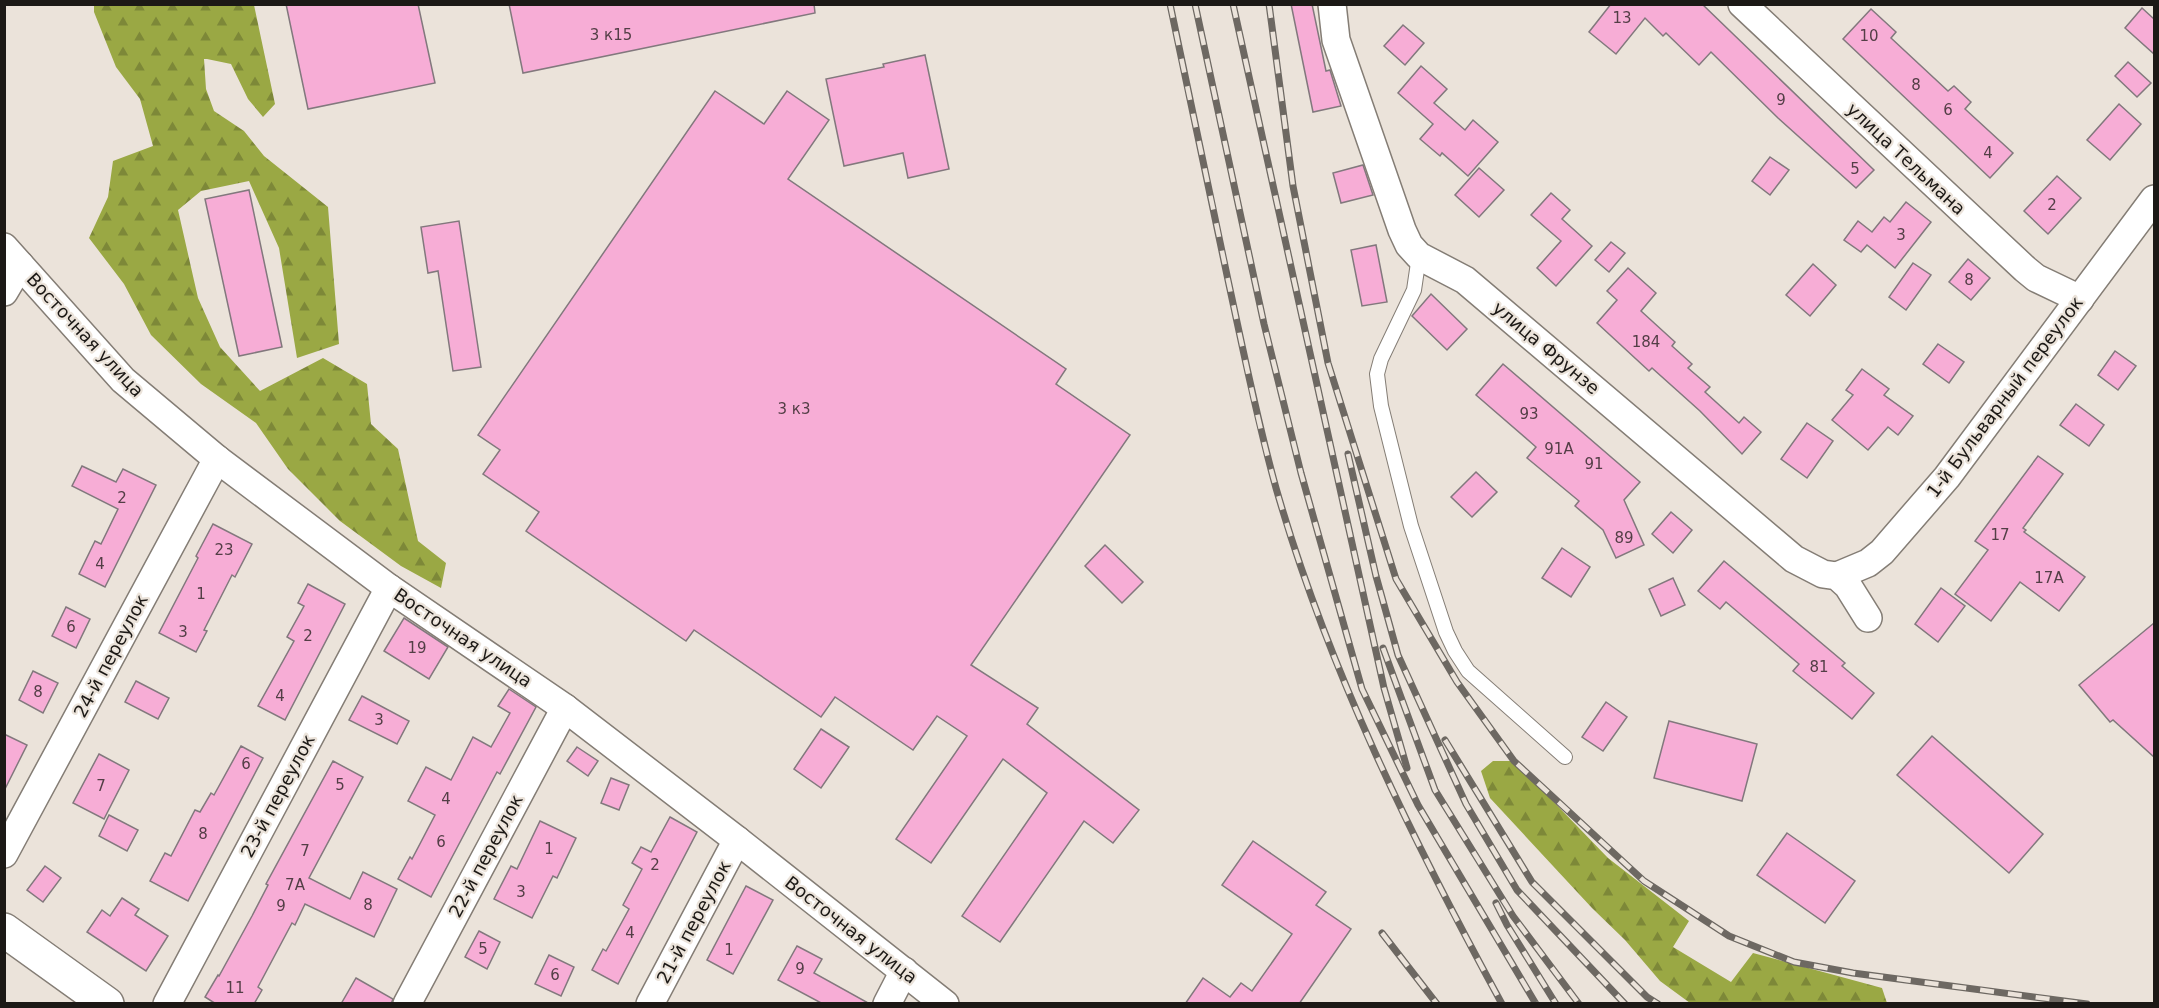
<svg xmlns="http://www.w3.org/2000/svg" width="2159" height="1008" font-family="'DejaVu Sans',sans-serif">
	<style>
		.forest { fill: url(#forest-firs) }
		.building { fill: #f7add6; stroke: #82787d; stroke-width: 1.5 }
		.lines { fill: none; stroke-linecap: round; stroke-linejoin: round }
		.service-casing { stroke: #847d75; stroke-width: 16 }
		.minor-casing { stroke: #847d75; stroke-width: 30 }
		.tertiary-casing { stroke: #847d75; stroke-width: 36 }
		.service { stroke: #fff; stroke-width: 14 }
		.minor { stroke: #fff; stroke-width: 27 }
		.tertiary { stroke: #fff; stroke-width: 33 }
		.rail-casing { stroke: #6d6862; stroke-width: 7 }
		.rail { stroke: #ebe3da; stroke-width: 4.5; stroke-dasharray: 14; stroke-linecap: butt }
		.labels { text-anchor: middle; stroke-width: 4.5; stroke-linejoin: round; paint-order: stroke }
		.number-label { font-size: 15px; fill: #533e46 }
		.street-label { font-size: 18px; fill: #1c1916; stroke: #ebe3da }
	</style>
	<defs>
		<pattern id="forest-firs" width="22" height="20" patternUnits="userSpaceOnUse" patternTransform="scale(1.5)"><rect width="22" height="20" fill="#9aa844"/><path d="M5 1l3.5 6h-7zM16 11l3.5 6h-7z" fill="#7d8838"/></pattern>
	</defs>
	<rect width="100%" height="100%" fill="#ebe3da"/>
	<!-- forest -->
	<g class="forest">
		<path d="M 94,5 L 254,5 L 275,104 L 263,117 L 248,99 L 231,64 L 207,59 L 204,59 L 206,89 L 214,111 L 244,131 L 264,156 L 328,207 L 339,344 L 297,358 L 279,248 L 249,181 L 201,191 L 178,210 L 198,298 L 220,347 L 260,391 L 323,358 L 367,384 L 371,424 L 398,449 L 418,541 L 446,563 L 441,588 L 401,566 L 340,521 L 288,469 L 256,423 L 201,384 L 151,335 L 124,284 L 89,238 L 108,197 L 113,161 L 153,146 L 140,99 L 116,67 L 94,12 Z"/>
		<path d="M 1493,761 L 1514,761 L 1608,858 L 1689,921 L 1673,947 L 1731,982 L 1753,953 L 1882,988 L 1887,1003 L 1690,1003 L 1660,981 L 1625,940 L 1592,908 L 1490,798 L 1481,771 Z"/>
	</g>
	<!-- building -->
	<g class="building">
		<path d="M 286,4 L 418,4 L 435,83 L 308,109 Z"/>
		<path d="M 509,4 L 814,4 L 815,13 L 523,73 Z"/>
		<path d="M 1291,4 L 1312,4 L 1326,71 L 1330,70 L 1341,106 L 1313,112 Z"/>
		<path d="M 1611,4 L 1702,4 L 1874,170 L 1856,188 L 1778,118 L 1711,52 L 1699,65 L 1666,33 L 1663,36 L 1645,18 L 1616,54 L 1589,32 Z"/>
		<path d="M 2142,8 L 2154,19 L 2154,54 L 2125,28 Z"/>
		<path d="M 1871,9 L 1896,32 L 1891,38 L 1948,91 L 1954,86 L 1971,102 L 1965,109 L 2013,153 L 1990,178 L 1843,39 Z"/>
		<path d="M 1403,25 L 1424,43 L 1405,65 L 1384,46 Z"/>
		<path d="M 925,55 L 949,169 L 908,178 L 903,153 L 844,166 L 826,79 L 884,67 L 883,64 Z"/>
		<path d="M 2128,62 L 2151,83 L 2137,97 L 2115,76 Z"/>
		<path d="M 1421,66 L 1447,89 L 1434,103 L 1465,130 L 1473,120 L 1498,142 L 1468,176 L 1442,153 L 1440,156 L 1420,139 L 1433,124 L 1398,93 Z"/>
		<path d="M 715,91 L 764,124 L 787,91 L 829,120 L 788,179 L 1066,369 L 1056,384 L 1130,435 L 971,665 L 1038,708 L 1027,724 L 1139,810 L 1113,843 L 1084,821 L 1000,942 L 962,916 L 1047,793 L 1003,759 L 931,863 L 896,839 L 967,736 L 937,716 L 913,750 L 835,697 L 821,717 L 694,630 L 686,641 L 526,531 L 539,512 L 483,474 L 500,450 L 478,435 Z"/>
		<path d="M 2119,104 L 2141,124 L 2110,160 L 2087,140 Z"/>
		<path d="M 1770,157 L 1789,170 L 1770,195 L 1752,181 Z"/>
		<path d="M 1363,165 L 1373,195 L 1341,203 L 1333,173 Z"/>
		<path d="M 1479,168 L 1504,190 L 1479,217 L 1455,195 Z"/>
		<path d="M 2057,176 L 2081,198 L 2048,234 L 2024,211 Z"/>
		<path d="M 249,190 L 282,347 L 239,356 L 205,199 Z"/>
		<path d="M 1551,193 L 1570,210 L 1562,219 L 1592,246 L 1556,286 L 1537,268 L 1561,241 L 1531,215 Z"/>
		<path d="M 1906,202 L 1931,222 L 1895,268 L 1867,245 L 1861,252 L 1844,240 L 1858,221 L 1872,232 L 1884,217 L 1890,222 Z"/>
		<path d="M 459,221 L 481,367 L 453,371 L 438,271 L 428,273 L 421,227 Z"/>
		<path d="M 1611,242 L 1625,253 L 1609,272 L 1595,260 Z"/>
		<path d="M 1376,245 L 1387,302 L 1362,306 L 1351,250 Z"/>
		<path d="M 1968,259 L 1990,278 L 1971,300 L 1949,282 Z"/>
		<path d="M 1913,263 L 1931,275 L 1906,310 L 1889,297 Z"/>
		<path d="M 1813,264 L 1836,285 L 1810,316 L 1786,295 Z"/>
		<path d="M 1628,268 L 1656,293 L 1641,311 L 1675,342 L 1672,346 L 1692,364 L 1688,368 L 1710,387 L 1705,392 L 1739,423 L 1744,417 L 1761,432 L 1742,454 L 1700,411 L 1652,368 L 1649,371 L 1597,323 L 1617,300 L 1607,291 Z"/>
		<path d="M 1431,294 L 1467,329 L 1447,350 L 1412,316 Z"/>
		<path d="M 1938,344 L 1964,362 L 1949,383 L 1923,364 Z"/>
		<path d="M 2115,351 L 2136,366 L 2118,390 L 2098,375 Z"/>
		<path d="M 1503,364 L 1640,482 L 1624,500 L 1644,545 L 1616,558 L 1603,530 L 1575,506 L 1579,501 L 1527,458 L 1536,447 L 1476,395 Z"/>
		<path d="M 1862,369 L 1889,389 L 1884,395 L 1913,416 L 1898,435 L 1888,427 L 1868,450 L 1832,420 L 1853,395 L 1846,390 Z"/>
		<path d="M 2076,404 L 2104,425 L 2089,446 L 2060,425 Z"/>
		<path d="M 1807,423 L 1833,441 L 1807,478 L 1781,459 Z"/>
		<path d="M 2038,456 L 2063,474 L 2023,528 L 2026,530 L 2024,532 L 2085,577 L 2059,611 L 2020,582 L 1991,621 L 1955,594 L 1988,550 L 1975,541 Z"/>
		<path d="M 82,466 L 116,482 L 123,469 L 156,485 L 105,587 L 79,574 L 95,541 L 101,544 L 118,509 L 72,486 Z"/>
		<path d="M 1476,472 L 1497,492 L 1472,517 L 1451,497 Z"/>
		<path d="M 1671,512 L 1692,530 L 1673,553 L 1652,534 Z"/>
		<path d="M 213,524 L 252,544 L 235,577 L 232,575 L 204,630 L 207,631 L 196,652 L 159,633 L 198,558 L 196,556 Z"/>
		<path d="M 1105,545 L 1143,582 L 1122,603 L 1085,566 Z"/>
		<path d="M 1562,548 L 1590,567 L 1571,597 L 1542,578 Z"/>
		<path d="M 1724,561 L 1845,663 L 1842,666 L 1874,693 L 1852,719 L 1793,671 L 1799,664 L 1726,602 L 1720,609 L 1698,591 Z"/>
		<path d="M 1673,578 L 1685,605 L 1661,616 L 1649,589 Z"/>
		<path d="M 308,584 L 345,604 L 285,720 L 258,706 L 294,641 L 287,637 L 304,606 L 298,603 Z"/>
		<path d="M 1941,588 L 1965,606 L 1938,642 L 1915,624 Z"/>
		<path d="M 66,607 L 90,619 L 76,648 L 52,636 Z"/>
		<path d="M 404,618 L 448,647 L 429,679 L 384,651 Z"/>
		<path d="M 2154,623 L 2154,757 L 2113,720 L 2110,722 L 2079,685 Z"/>
		<path d="M 33,671 L 58,683 L 43,713 L 19,700 Z"/>
		<path d="M 136,681 L 169,698 L 158,719 L 125,702 Z"/>
		<path d="M 509,689 L 536,707 L 500,774 L 497,772 L 431,897 L 398,879 L 410,857 L 412,859 L 435,815 L 408,801 L 426,767 L 451,780 L 473,737 L 491,747 L 510,713 L 498,706 Z"/>
		<path d="M 362,696 L 409,721 L 397,744 L 349,720 Z"/>
		<path d="M 1606,702 L 1627,717 L 1603,751 L 1582,737 Z"/>
		<path d="M 1669,721 L 1757,744 L 1742,801 L 1654,778 Z"/>
		<path d="M 821,729 L 849,747 L 821,788 L 794,769 Z"/>
		<path d="M 4,734 L 27,745 L 4,791 Z"/>
		<path d="M 1932,736 L 2043,834 L 2009,873 L 1897,775 Z"/>
		<path d="M 241,746 L 263,758 L 188,901 L 150,881 L 165,853 L 171,856 L 195,810 L 200,812 L 211,793 L 214,795 Z"/>
		<path d="M 577,747 L 598,761 L 588,776 L 567,761 Z"/>
		<path d="M 99,754 L 129,770 L 104,819 L 73,803 Z"/>
		<path d="M 333,761 L 363,777 L 309,878 L 350,899 L 363,872 L 397,889 L 374,937 L 305,904 L 295,925 L 292,923 L 258,987 L 262,990 L 254,1004 L 216,1004 L 205,997 L 218,975 L 219,976 L 252,916 L 268,885 L 266,884 Z"/>
		<path d="M 611,778 L 629,785 L 619,810 L 601,803 Z"/>
		<path d="M 109,815 L 138,830 L 127,851 L 99,836 Z"/>
		<path d="M 670,817 L 697,832 L 618,984 L 592,970 L 603,949 L 606,951 L 629,909 L 623,905 L 642,869 L 632,863 L 641,847 L 651,852 Z"/>
		<path d="M 540,821 L 576,838 L 557,878 L 553,876 L 532,918 L 494,899 L 511,866 L 517,869 Z"/>
		<path d="M 1787,833 L 1855,881 L 1825,923 L 1757,875 Z"/>
		<path d="M 1253,841 L 1326,892 L 1316,905 L 1351,929 L 1299,1004 L 1185,1004 L 1203,978 L 1230,997 L 1241,983 L 1252,991 L 1292,934 L 1222,885 Z"/>
		<path d="M 45,866 L 61,878 L 43,902 L 27,890 Z"/>
		<path d="M 746,886 L 773,900 L 733,974 L 707,960 Z"/>
		<path d="M 122,898 L 139,909 L 135,915 L 168,936 L 146,971 L 87,932 L 102,910 L 110,916 Z"/>
		<path d="M 479,931 L 500,942 L 487,969 L 465,957 Z"/>
		<path d="M 797,946 L 822,959 L 814,973 L 870,1004 L 823,1004 L 778,980 Z"/>
		<path d="M 549,955 L 574,967 L 561,996 L 535,984 Z"/>
		<path d="M 356,978 L 393,999 L 391,1004 L 341,1004 Z"/>
	</g>
	<g class="lines">
		<defs>
			<path id="service" d="M 1419,256 L 1414,290 L 1381,359 L 1377,374 L 1381,406 L 1411,526 L 1446,632 L 1455,651 L 1468,671 L 1565,757"/>
			<g id="minor">
				<path d="M 1332,4 L 1336,40 L 1402,230 L 1409,245 L 1419,256 L 1465,280 L 1794,559 L 1823,574 L 1837,576 L 1848,586 L 1868,618"/>
				<path d="M 1742,4 L 2025,269 L 2036,278 L 2080,299"/>
				<path d="M 4,247 L 123,380 L 217,459 L 389,588 L 565,708 L 737,840 L 945,1004"/>
				<path d="M 4,292 L 20,265"/>
				<path d="M 1837,576 L 1868,563 L 1882,552 L 1947,477 L 2154,199"/>
				<path d="M 4,854 L 217,459"/>
				<path d="M 167,1004 L 389,588"/>
				<path d="M 407,1004 L 565,708"/>
				<path d="M 650,1004 L 737,840"/>
				<path d="M 887,1004 L 904,971"/>
			</g>
			<path id="tertiary" d="M 4,930 L 107,1004"/>
		</defs>
		<!-- service casing -->
		<use href="#service" class="service-casing"/>
		<!-- minor casing -->
		<use href="#minor" class="minor-casing"/>
		<!-- tertiary casing -->
		<use href="#tertiary" class="tertiary-casing"/>
		<!-- service -->
		<use href="#service" class="service"/>
		<!-- minor -->
		<use href="#minor" class="minor"/>
		<!-- tertiary -->
		<use href="#tertiary" class="tertiary"/>
		<defs>
			<g id="rail">
				<path d="M 1170,4 C 1189,96 1209,188 1228,280 C 1243,349 1257,420 1276,488 C 1328,669 1412,839 1502,1004"/>
				<path d="M 1195,4 L 1264,324 L 1301,473 L 1362,689 L 1418,805 L 1536,1004"/>
				<path d="M 1233,4 L 1384,688 L 1407,768"/>
				<path d="M 1269,4 L 1293,186 L 1328,363 L 1396,579 L 1457,682 L 1514,761 L 1644,881 L 1729,936 L 1794,962 L 1853,973 L 2087,1004"/>
				<path d="M 1348,454 L 1376,576 L 1398,655 L 1466,804 L 1517,890 L 1625,1004"/>
				<path d="M 1383,648 L 1435,790 L 1513,916 L 1579,1004"/>
				<path d="M 1445,740 L 1532,882 L 1647,997 L 1658,1004"/>
				<path d="M 1496,903 L 1507,925 L 1556,1004"/>
				<path d="M 1382,933 L 1437,1004"/>
			</g>
		</defs>
		<!-- rail casing -->
		<use href="#rail" class="rail-casing"/>
		<!-- rail -->
		<use href="#rail" class="rail"/>
	</g>
	<g class="labels">
		<!-- number labels -->
		<g class="number-label">
			<text x="1622" y="23">13</text>
			<text x="611" y="40">3 к15</text>
			<text x="1869" y="41">10</text>
			<text x="1916" y="90">8</text>
			<text x="1781" y="105">9</text>
			<text x="1948" y="115">6</text>
			<text x="1988" y="158">4</text>
			<text x="1855" y="174">5</text>
			<text x="2052" y="210">2</text>
			<text x="1901" y="240">3</text>
			<text x="1969" y="285">8</text>
			<text x="1646" y="347">184</text>
			<text x="794" y="414">3 к3</text>
			<text x="1529" y="419">93</text>
			<text x="1559" y="454">91А</text>
			<text x="1594" y="469">91</text>
			<text x="122" y="503">2</text>
			<text x="2000" y="540">17</text>
			<text x="1624" y="543">89</text>
			<text x="224" y="555">23</text>
			<text x="100" y="569">4</text>
			<text x="2049" y="583">17А</text>
			<text x="201" y="599">1</text>
			<text x="71" y="632">6</text>
			<text x="183" y="637">3</text>
			<text x="308" y="641">2</text>
			<text x="417" y="653">19</text>
			<text x="1819" y="672">81</text>
			<text x="38" y="697">8</text>
			<text x="280" y="701">4</text>
			<text x="379" y="725">3</text>
			<text x="246" y="769">6</text>
			<text x="340" y="790">5</text>
			<text x="101" y="791">7</text>
			<text x="446" y="804">4</text>
			<text x="203" y="839">8</text>
			<text x="441" y="847">6</text>
			<text x="549" y="854">1</text>
			<text x="305" y="856">7</text>
			<text x="655" y="870">2</text>
			<text x="295" y="890">7А</text>
			<text x="521" y="897">3</text>
			<text x="368" y="910">8</text>
			<text x="281" y="911">9</text>
			<text x="630" y="938">4</text>
			<text x="483" y="954">5</text>
			<text x="729" y="955">1</text>
			<text x="800" y="974">9</text>
			<text x="555" y="980">6</text>
			<text x="235" y="993">11</text>
		</g>
		<!-- street labels -->
		<g class="street-label">
			<text transform="translate(1906 159) rotate(43)" y="6">улица Тельмана</text>
			<text transform="translate(85 335) rotate(47)" y="6">Восточная улица</text>
			<text transform="translate(1546 348) rotate(40)" y="6">улица Фрунзе</text>
			<text transform="translate(2005 397) rotate(-53)" y="6">1-й Бульварный переулок</text>
			<text transform="translate(463 638) rotate(34)" y="6">Восточная улица</text>
			<text transform="translate(111 656) rotate(-62)" y="6">24-й переулок</text>
			<text transform="translate(278 796) rotate(-62)" y="6">23-й переулок</text>
			<text transform="translate(486 856) rotate(-62)" y="6">22-й переулок</text>
			<text transform="translate(694 922) rotate(-62)" y="6">21-й переулок</text>
			<text transform="translate(851 930) rotate(38)" y="6">Восточная улица</text>
		</g>
	</g>
	<!-- border -->
	<rect width="2159" height="1008" fill="none" stroke="#1c1916" stroke-width="12"/>
</svg>
